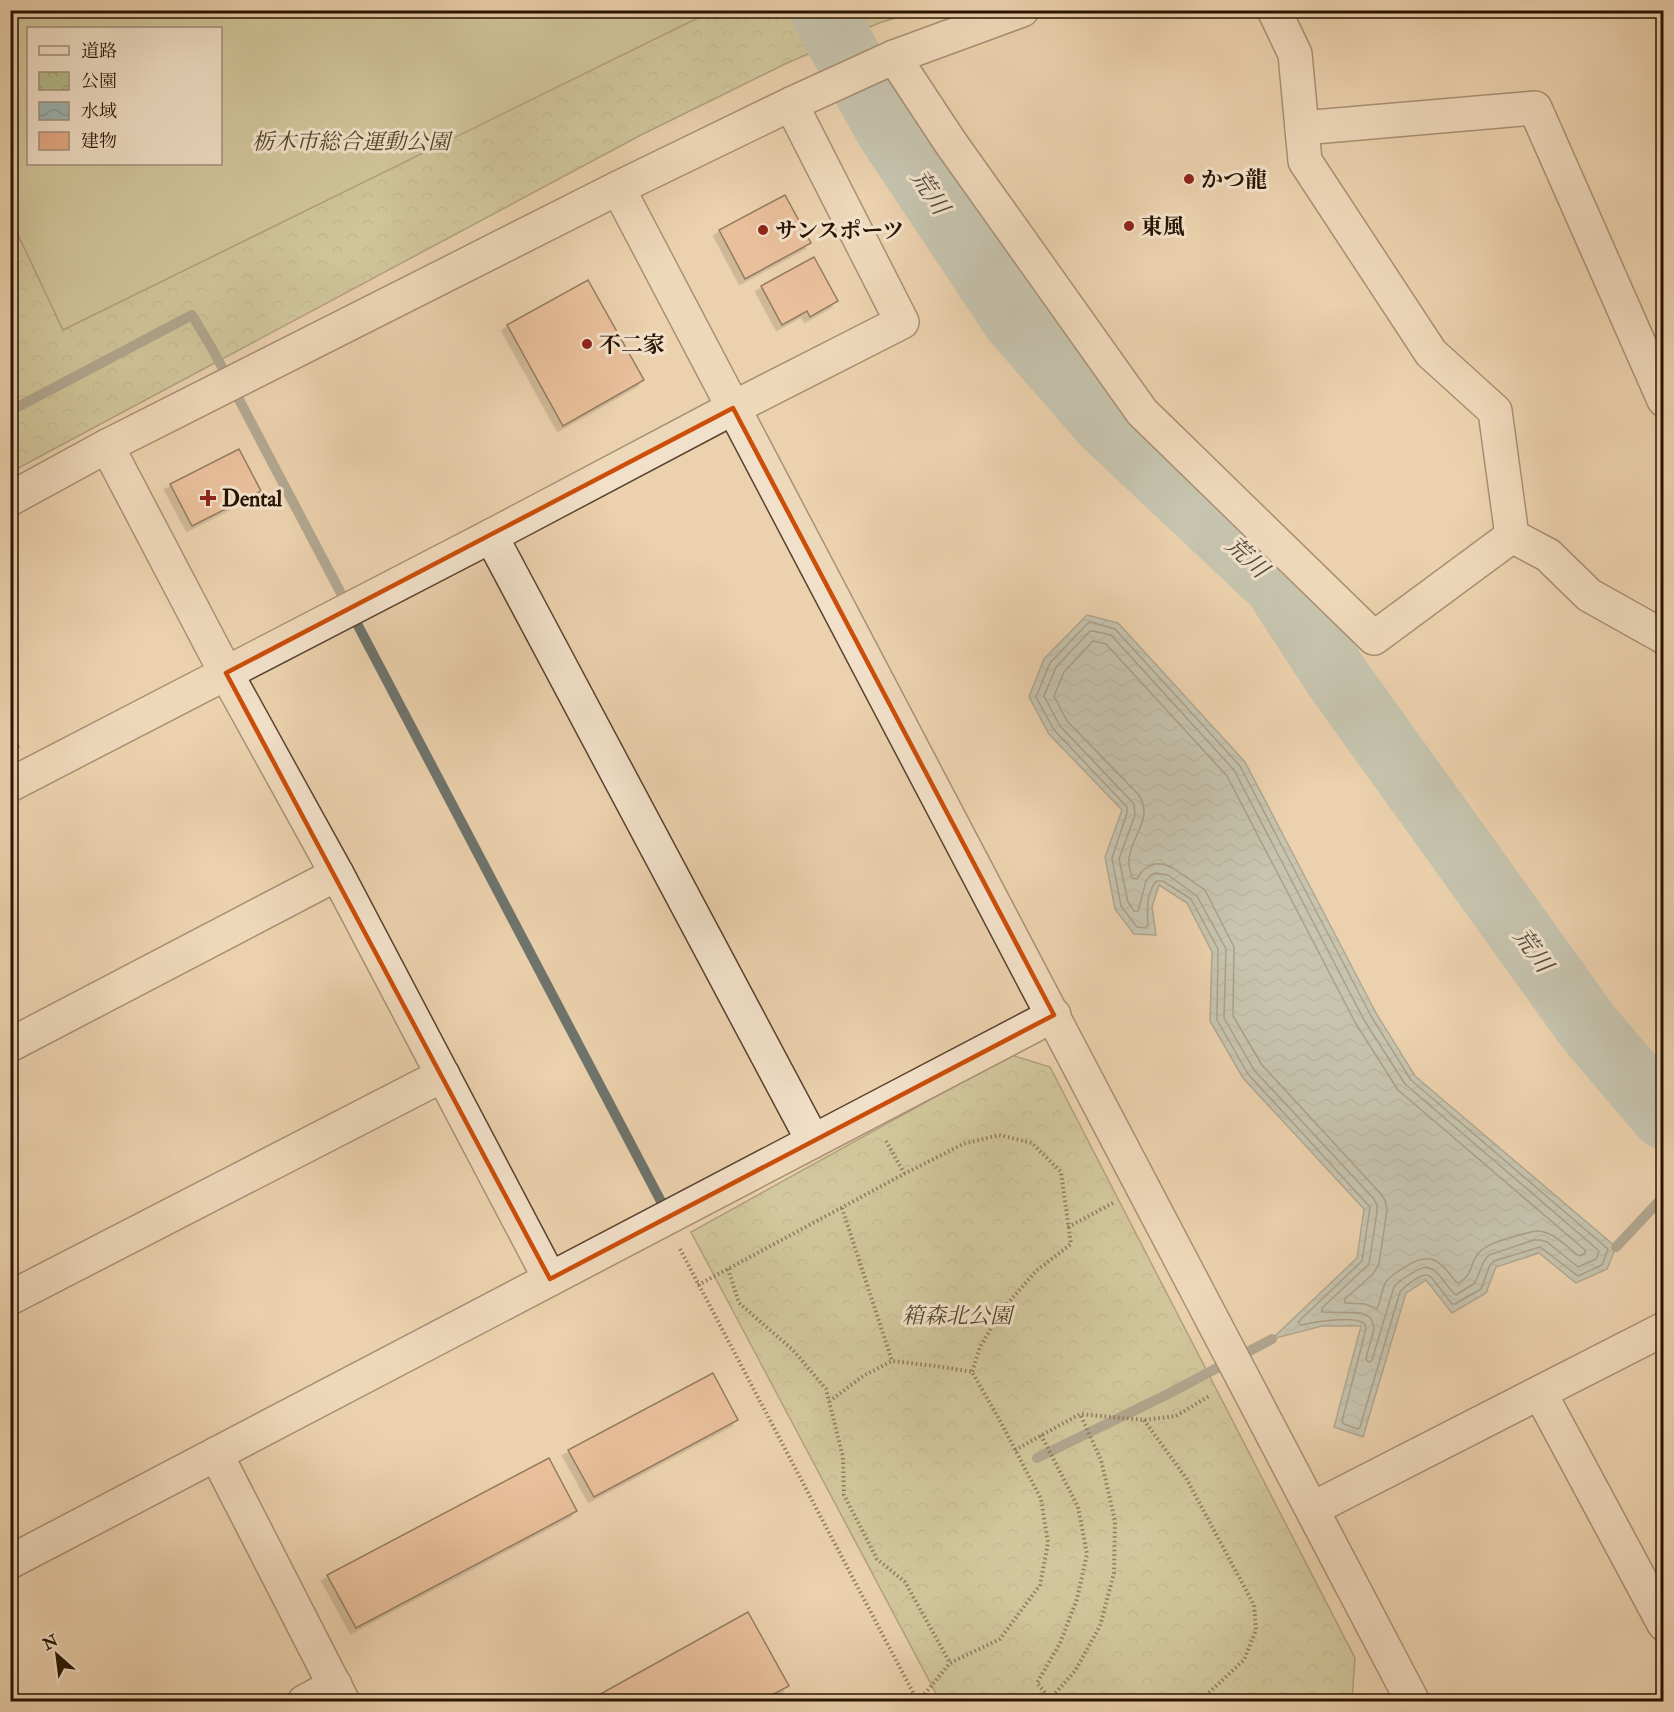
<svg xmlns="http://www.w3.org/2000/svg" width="1674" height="1712" font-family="'IM FELL Double Pica','Noto Serif JP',serif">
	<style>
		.park { fill: url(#park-crowns); stroke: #6f6846; stroke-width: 1.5; fill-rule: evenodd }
		.pitch { fill: #b5bc8b; stroke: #6f6846; stroke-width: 1.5; fill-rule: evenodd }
		.water { fill: url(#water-waves); stroke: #6e746d; stroke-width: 1.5 }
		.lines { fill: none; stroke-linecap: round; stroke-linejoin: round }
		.shore { stroke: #62645b; stroke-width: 1.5 }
		.stream { stroke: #6e746d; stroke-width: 10 }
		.river { stroke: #9cb5b4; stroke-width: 66 }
		.building { fill: #e6ab85; stroke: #291302; stroke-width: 1.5; filter: url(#shadow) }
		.minor-casing { stroke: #5a422d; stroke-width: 36 }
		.path { stroke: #291302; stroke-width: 4; stroke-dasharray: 1.5 3; stroke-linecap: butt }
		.minor { stroke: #f2e1ca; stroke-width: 33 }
		.marked { fill: none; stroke: #cb4e0a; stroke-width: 4.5; stroke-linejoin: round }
		.poi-dot { fill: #8f2418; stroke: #f2e1ca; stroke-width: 2 }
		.labels { text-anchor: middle; stroke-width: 6; stroke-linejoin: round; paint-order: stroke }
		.park-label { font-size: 22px; font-style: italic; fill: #53462b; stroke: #f2e1ca }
		.poi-label { font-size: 22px; font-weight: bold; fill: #291302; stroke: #f2e1ca; text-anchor: start }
		.water-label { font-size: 24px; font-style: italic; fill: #514c40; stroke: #f2e1ca }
	</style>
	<defs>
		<pattern id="park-crowns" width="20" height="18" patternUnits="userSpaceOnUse" patternTransform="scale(1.5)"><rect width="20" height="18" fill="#b5bc8b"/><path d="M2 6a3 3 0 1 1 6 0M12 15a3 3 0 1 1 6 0" fill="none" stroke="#9ca176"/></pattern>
		<pattern id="water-waves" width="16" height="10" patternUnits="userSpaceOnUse" patternTransform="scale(1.5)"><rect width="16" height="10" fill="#9cb5b4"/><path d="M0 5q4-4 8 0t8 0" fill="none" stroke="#869b99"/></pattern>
		<filter id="shadow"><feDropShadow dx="-5.5" dy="5.5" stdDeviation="0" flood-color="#0004"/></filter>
	</defs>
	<rect width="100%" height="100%" fill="#ebd1ad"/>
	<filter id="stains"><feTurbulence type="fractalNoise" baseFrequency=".00333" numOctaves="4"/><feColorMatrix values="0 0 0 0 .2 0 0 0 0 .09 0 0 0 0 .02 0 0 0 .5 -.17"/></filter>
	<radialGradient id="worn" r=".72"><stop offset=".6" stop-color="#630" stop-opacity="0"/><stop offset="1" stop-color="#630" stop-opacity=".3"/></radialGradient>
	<!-- park -->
	<g class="park">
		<path d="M 11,11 L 917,11 L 879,23 L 785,64 L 641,135 L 11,472 ZM 28,28 L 220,28 L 220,164 L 28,164 Z"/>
		<path d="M 1011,1055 L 1050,1067 L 1355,1658 L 1352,1701 L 940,1701 L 691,1232 Z"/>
	</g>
	<!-- pitch -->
	<path class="pitch" d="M 712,11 L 63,330 L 11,220 L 11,11 ZM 28,28 L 220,28 L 220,164 L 28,164 Z"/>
	<!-- water -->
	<path class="water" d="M 1087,615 L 1118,623 L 1245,762 L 1376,1013 L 1415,1076 L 1616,1247 L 1607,1269 L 1576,1283 L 1539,1253 L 1496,1267 L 1486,1293 L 1452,1313 L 1426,1280 L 1406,1293 L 1363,1437 L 1334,1427 L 1361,1326 L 1322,1326 L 1272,1339 L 1357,1258 L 1364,1209 L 1243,1078 L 1210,1021 L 1212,952 L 1187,903 L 1159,885 L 1152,907 L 1156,935 L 1134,934 L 1115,909 L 1105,857 L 1122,810 L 1049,734 L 1029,697 L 1044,659 Z"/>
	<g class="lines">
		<!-- shore -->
		<g class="shore">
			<path d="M 1091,622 L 1115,629 L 1240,766 L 1371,1016 L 1411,1080 L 1608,1249 L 1602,1265 L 1578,1276 L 1540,1247 L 1494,1261 L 1490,1265 L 1481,1289 L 1455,1304 L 1452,1304 L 1431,1277 C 1429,1276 1428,1275 1426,1275 C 1420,1274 1403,1288 1400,1292 L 1360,1427 L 1358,1429 L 1344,1424 L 1342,1421 L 1366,1329 L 1365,1324 C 1354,1315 1315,1322 1301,1325 L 1298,1322 L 1362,1261 L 1370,1207 L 1248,1074 L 1217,1020 L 1218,949 L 1191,899 L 1163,881 L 1156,881 C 1146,894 1147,910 1148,926 L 1146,928 L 1137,927 L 1121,906 L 1112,858 L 1127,813 L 1127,807 L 1054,730 L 1036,697 L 1050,663 L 1088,623 Z"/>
			<path d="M 1090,631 L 1093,631 L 1111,635 L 1234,770 L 1364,1020 L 1405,1084 L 1598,1250 L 1599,1252 L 1596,1259 L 1578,1267 L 1547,1242 L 1541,1240 L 1534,1240 L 1489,1255 L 1484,1261 L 1475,1283 L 1456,1295 C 1442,1284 1436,1257 1414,1272 C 1407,1276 1399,1280 1394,1287 L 1372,1360 L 1370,1362 L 1367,1361 L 1366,1358 L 1374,1329 L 1373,1324 L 1370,1317 L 1361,1313 L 1322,1312 L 1322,1308 L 1369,1264 L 1377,1212 L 1377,1205 L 1374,1199 L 1254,1070 L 1224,1018 L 1226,949 L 1197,896 L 1168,875 L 1156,873 L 1151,875 L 1146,881 L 1138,911 L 1134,911 L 1128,902 L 1119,859 L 1135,815 L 1134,804 L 1060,726 L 1044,696 L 1056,667 Z"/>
			<path d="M 1093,641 L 1106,644 L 1227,776 L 1356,1024 L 1398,1090 L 1585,1250 L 1585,1254 L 1579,1256 C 1565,1246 1553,1230 1535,1231 C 1520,1235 1485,1242 1477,1255 C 1469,1267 1473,1274 1459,1283 L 1456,1282 C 1440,1261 1431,1250 1405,1267 C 1399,1271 1391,1275 1386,1282 C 1381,1290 1381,1301 1377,1309 L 1365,1304 L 1345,1303 L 1345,1299 L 1373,1274 L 1379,1264 L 1387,1210 L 1385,1200 L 1380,1193 L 1262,1065 L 1233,1016 L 1234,947 L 1205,890 L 1173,868 L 1163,864 L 1154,864 L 1148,867 L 1142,871 L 1137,879 L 1132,878 C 1131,873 1128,865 1129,859 C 1131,836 1155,817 1138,794 L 1067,721 L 1054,696 L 1064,672 Z"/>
		</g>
		<!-- stream -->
		<g class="stream">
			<path d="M 10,411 L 192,315 L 214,352 L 665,1209"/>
			<path d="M 1616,1247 L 1664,1196"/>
			<path d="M 1037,1458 L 1168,1394 L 1272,1339"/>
		</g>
		<!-- river -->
		<path class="river" d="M 822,10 L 888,129 L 1015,320 L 1105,423 L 1276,584 L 1336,676 L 1589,1028 L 1664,1116"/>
	</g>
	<!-- building -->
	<g class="building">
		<path d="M 785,195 L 811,243 L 745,279 L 719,230 Z"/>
		<path d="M 814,257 L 838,301 L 810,317 L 807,311 L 782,325 L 761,286 Z"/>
		<path d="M 588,280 L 644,380 L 563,426 L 507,325 Z"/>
		<path d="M 239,449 L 261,491 L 192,526 L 170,484 Z"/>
		<path d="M 10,731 L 19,747 L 10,751 Z"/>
		<path d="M 713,1373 L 738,1420 L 594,1497 L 568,1450 Z"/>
		<path d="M 549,1458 L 577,1511 L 356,1628 L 327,1575 Z"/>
		<path d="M 748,1612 L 789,1686 L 762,1700 L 763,1702 L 586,1702 Z"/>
	</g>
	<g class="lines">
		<defs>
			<g id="minor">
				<path d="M 1274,10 L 1295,54 L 1305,161 L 1431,353 L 1495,411 L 1512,536 L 1548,555 L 1589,595 L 1664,637"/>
				<path d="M 894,57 L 950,142 L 1142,412 L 1374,638 L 1512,536"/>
				<path d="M 1302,128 L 1535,108 L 1664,400"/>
				<path d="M 618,188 L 1413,1702"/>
				<path d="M 107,446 L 226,673 L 337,874 L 550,1279"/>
				<path d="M 10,499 L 107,446 L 618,188 L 791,104 L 894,57 L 1022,10"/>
				<path d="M 491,536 L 813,1141"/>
				<path d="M 10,785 L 491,536 L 733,408 L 902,322 L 791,104"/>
				<path d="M 10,1045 L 337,874"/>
				<path d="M 10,1298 L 443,1075"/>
				<path d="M 1540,1393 L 1664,1624"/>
				<path d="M 216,1454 L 343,1702"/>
				<path d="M 1312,1509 L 1664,1329"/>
				<path d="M 10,1562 L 1054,1015"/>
				<path d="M 304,1702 L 335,1685"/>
			</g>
		</defs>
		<!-- minor casing -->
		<use href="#minor" class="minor-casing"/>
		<!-- path -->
		<g class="path">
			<path d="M 886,1141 L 904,1173"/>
			<path d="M 842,1208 L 892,1361"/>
			<path d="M 1068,1227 L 1113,1203"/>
			<path d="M 680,1249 L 918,1702 L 950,1663 L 1000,1639 L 1040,1585 L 1048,1543 L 1041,1499 L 999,1419 L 972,1372 L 936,1366 L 892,1361 L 863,1376 L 830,1401"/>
			<path d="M 728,1269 L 739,1303 L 793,1350 L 826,1389 L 843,1457 L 844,1495 L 877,1559 L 905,1582 L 950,1663"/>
			<path d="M 698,1285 L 904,1174 L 963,1144 L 999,1135 L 1032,1143 L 1061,1172 L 1071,1244 L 1036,1271 L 1002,1310 L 980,1347 L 972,1372"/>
			<path d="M 1144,1420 L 1186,1478 L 1254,1605 L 1256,1630 L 1244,1660 L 1199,1702"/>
			<path d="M 1041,1435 L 1078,1507 L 1087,1554 L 1077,1599 L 1060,1643 L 1037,1683 L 1050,1699 L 1075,1671 L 1100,1626 L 1114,1573 L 1115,1521 L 1101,1460 L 1080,1414"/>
			<path d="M 1015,1450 L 1080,1414 L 1144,1420 L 1176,1416 L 1211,1395"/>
		</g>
		<!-- minor -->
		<use href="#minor" class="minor"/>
	</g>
	<!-- marked area -->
	<path d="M0 0H1674V1712H0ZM 733,408 L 1054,1015 L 550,1279 L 226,673 Z" fill="#ebd1ad" fill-opacity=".55" fill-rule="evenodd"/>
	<path class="marked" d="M 733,408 L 1054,1015 L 550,1279 L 226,673 Z"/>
	<!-- markers -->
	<g class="poi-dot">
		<circle cx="1189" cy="179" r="6"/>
		<circle cx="1129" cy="226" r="6"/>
		<circle cx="763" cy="230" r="6"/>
		<circle cx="587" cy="344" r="6"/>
		<path d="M205 489h6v6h6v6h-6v6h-6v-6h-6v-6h6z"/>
	</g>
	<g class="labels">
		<!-- park labels -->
		<g class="park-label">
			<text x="351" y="149">栃木市総合運動公園</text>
			<text x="957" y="1323">箱森北公園</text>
		</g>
		<!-- poi labels -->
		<g class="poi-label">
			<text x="1201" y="187">かつ龍</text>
			<text x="1141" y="234">東風</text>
			<text x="775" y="238">サンスポーツ</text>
			<text x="599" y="352">不二家</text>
			<text x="222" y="506">Dental</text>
		</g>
		<!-- water labels -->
		<g class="water-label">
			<text transform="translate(930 192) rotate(56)" y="8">荒川</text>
			<text transform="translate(1247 557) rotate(43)" y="8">荒川</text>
			<text transform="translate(1533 950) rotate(54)" y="8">荒川</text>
		</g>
	</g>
	<!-- margin -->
	<rect width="1674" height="1712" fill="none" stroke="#ebd1ad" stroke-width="36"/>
	<rect x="12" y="12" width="1650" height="1688" fill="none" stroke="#291302" stroke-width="3"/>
	<rect x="18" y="18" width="1638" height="1676" fill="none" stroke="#291302" stroke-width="1.5"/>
	<!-- legend -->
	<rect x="27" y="27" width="195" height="138" fill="#f2e1ca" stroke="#a28f7a" stroke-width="1.5"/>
	<rect x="39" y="46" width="30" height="9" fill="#f2e1ca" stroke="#a28f7a" stroke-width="1.5"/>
	<text x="81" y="57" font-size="18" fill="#291302">道路</text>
	<rect x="39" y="72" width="30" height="18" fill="url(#park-crowns)" stroke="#a28f7a" stroke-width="1.5"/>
	<text x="81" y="87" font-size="18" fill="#291302">公園</text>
	<rect x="39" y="102" width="30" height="18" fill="url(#water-waves)" stroke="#a28f7a" stroke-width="1.5"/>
	<text x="81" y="117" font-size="18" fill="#291302">水域</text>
	<rect x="39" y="132" width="30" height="18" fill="#e6ab85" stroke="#a28f7a" stroke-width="1.5"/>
	<text x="81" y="147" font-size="18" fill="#291302">建物</text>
	<!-- north arrow -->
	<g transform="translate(57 1655) rotate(332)" stroke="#f2e1ca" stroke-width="4.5" paint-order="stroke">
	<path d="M0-4.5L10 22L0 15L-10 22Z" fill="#291302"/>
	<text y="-9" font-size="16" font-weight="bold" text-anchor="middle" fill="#291302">N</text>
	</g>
	<rect width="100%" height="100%" filter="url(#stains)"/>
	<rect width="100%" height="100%" fill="url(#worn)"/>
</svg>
